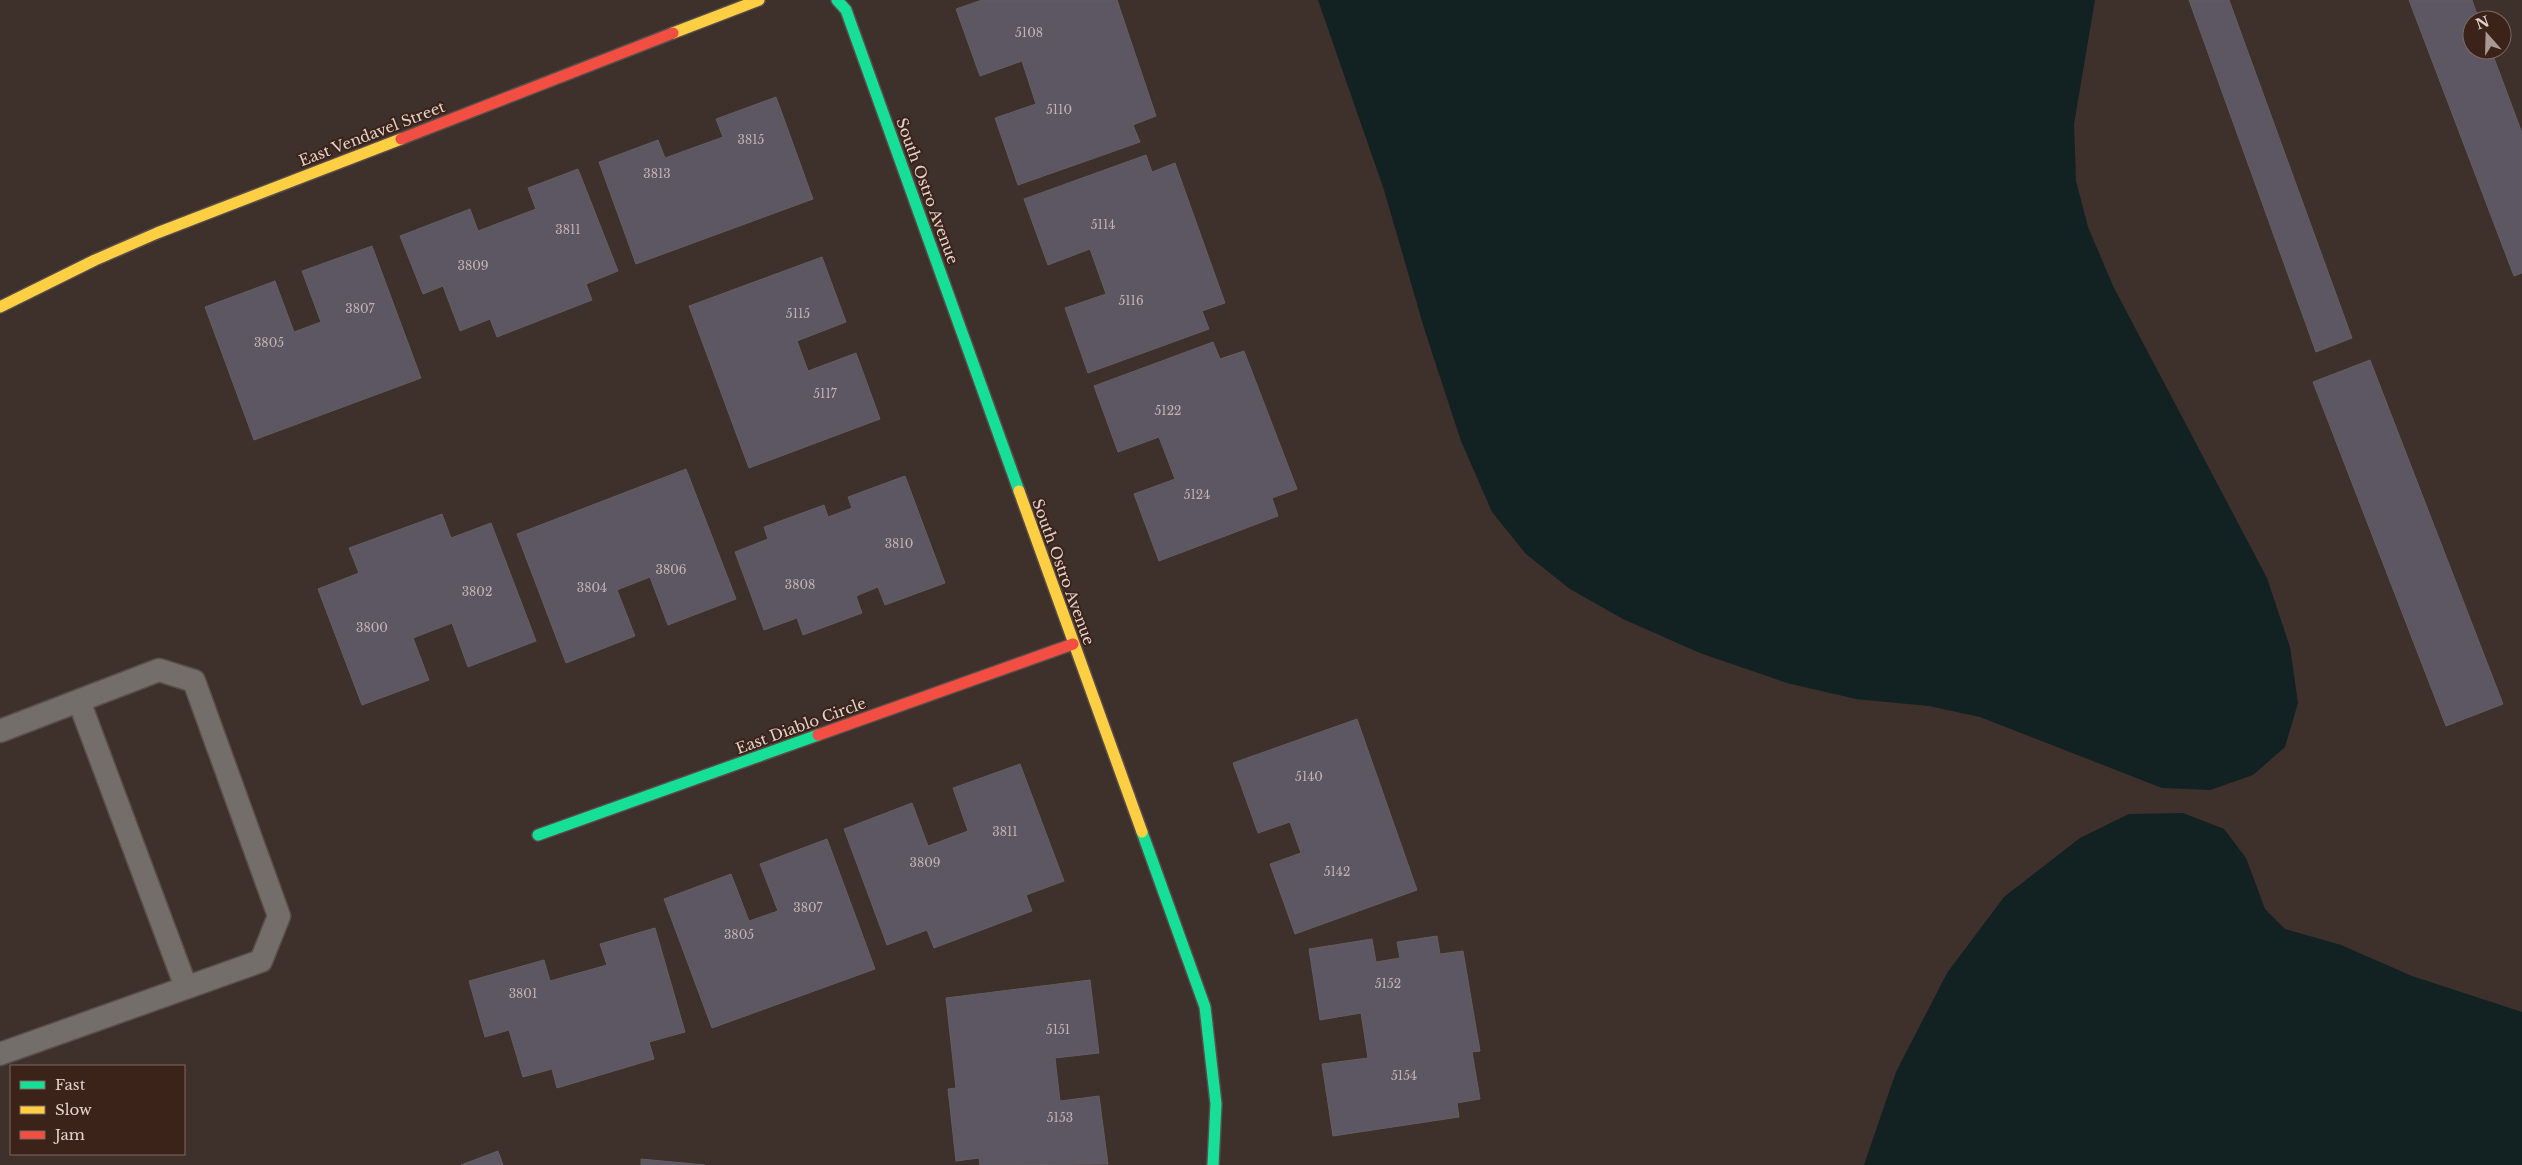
<svg xmlns="http://www.w3.org/2000/svg" width="2522" height="1165" font-family="'Libre Baskerville',serif">
	<style>
		.water { fill: #122122 }
		.building { fill: #5d5763; stroke: #635e60 }
		.lines { fill: none; stroke-linecap: round; stroke-linejoin: round }
		.lane-casing { stroke: #5a4e4a; stroke-width: 25 }
		.fast-casing { stroke: #5a4e4a; stroke-width: 14 }
		.slow-casing { stroke: #5a4e4a; stroke-width: 14 }
		.jam-casing { stroke: #5a4e4a; stroke-width: 14 }
		.lane { stroke: #736e6a; stroke-width: 22 }
		.fast { stroke: #16e098; stroke-width: 11 }
		.slow { stroke: #ffcf43; stroke-width: 11 }
		.jam { stroke: #f24e42; stroke-width: 11 }
		.labels { text-anchor: middle; stroke-width: 4; stroke-linejoin: round; paint-order: stroke }
		.number-label { font-size: 12px; fill: #c2b3b2 }
		.street-label { font-size: 15px; fill: #e3d2cc; stroke: #3b2319 }
	</style>
	<rect width="100%" height="100%" fill="#3e302b"/>
	<!-- water -->
	<g class="water">
		<path d="M 1318,0 L 2095,0 L 2074,124 L 2076,181 L 2088,227 L 2113,286 L 2267,578 L 2290,647 L 2298,703 L 2285,747 L 2253,775 L 2210,790 L 2162,788 L 1980,717 L 1929,706 L 1856,699 L 1787,683 L 1700,653 L 1623,619 L 1570,589 L 1526,554 L 1492,512 L 1461,441 L 1424,328 L 1384,190 Z"/>
		<path d="M 2183,813 L 2224,829 L 2246,858 L 2265,909 L 2285,929 L 2341,945 L 2412,976 L 2522,1012 L 2522,1165 L 1864,1165 L 1896,1072 L 1947,973 L 2004,897 L 2080,838 L 2129,814 Z"/>
	</g>
	<!-- building -->
	<g class="building">
		<path d="M 982,0 L 1117,0 L 1156,116 L 1133,125 L 1140,142 L 1018,185 L 995,118 L 1036,104 L 1022,61 L 980,76 L 956,9 Z"/>
		<path d="M 2189,0 L 2229,0 L 2352,338 L 2316,352 Z"/>
		<path d="M 2409,0 L 2472,0 L 2479,20 L 2472,20 L 2472,50 L 2491,50 L 2522,133 L 2522,273 L 2514,276 Z"/>
		<path d="M 776,97 L 813,199 L 636,264 L 599,162 L 658,140 L 665,158 L 723,137 L 716,119 Z"/>
		<path d="M 1146,155 L 1152,172 L 1175,163 L 1225,303 L 1202,311 L 1209,329 L 1088,373 L 1065,308 L 1106,294 L 1090,249 L 1048,265 L 1024,199 Z"/>
		<path d="M 578,169 L 618,271 L 586,284 L 592,300 L 497,337 L 490,319 L 460,331 L 443,286 L 423,294 L 400,236 L 470,209 L 478,231 L 536,209 L 528,188 Z"/>
		<path d="M 372,246 L 421,378 L 254,440 L 205,307 L 275,281 L 294,332 L 321,322 L 302,271 Z"/>
		<path d="M 822,257 L 846,322 L 797,341 L 808,371 L 856,353 L 880,419 L 749,468 L 689,306 Z"/>
		<path d="M 1213,342 L 1220,359 L 1244,351 L 1297,489 L 1272,498 L 1278,516 L 1159,561 L 1134,494 L 1175,479 L 1159,437 L 1118,452 L 1094,386 Z"/>
		<path d="M 2370,360 L 2503,704 L 2446,726 L 2313,382 Z"/>
		<path d="M 686,469 L 736,599 L 668,625 L 650,577 L 617,590 L 635,636 L 566,663 L 517,534 Z"/>
		<path d="M 905,476 L 945,583 L 885,605 L 878,587 L 856,596 L 862,613 L 803,635 L 797,618 L 764,630 L 735,552 L 768,539 L 764,527 L 824,505 L 828,517 L 852,508 L 848,497 Z"/>
		<path d="M 442,514 L 451,538 L 491,523 L 536,641 L 468,667 L 452,623 L 413,638 L 429,680 L 362,705 L 318,589 L 359,573 L 349,548 Z"/>
		<path d="M 1357,719 L 1417,890 L 1295,934 L 1270,864 L 1301,853 L 1290,822 L 1258,833 L 1233,763 Z"/>
		<path d="M 1020,764 L 1064,881 L 1026,895 L 1032,911 L 934,948 L 927,930 L 887,945 L 844,829 L 912,803 L 928,846 L 968,831 L 953,788 Z"/>
		<path d="M 827,839 L 875,969 L 712,1028 L 664,899 L 731,874 L 749,921 L 778,911 L 760,864 Z"/>
		<path d="M 655,928 L 685,1032 L 649,1042 L 654,1059 L 557,1088 L 552,1069 L 523,1077 L 509,1030 L 485,1037 L 469,981 L 544,960 L 550,981 L 607,965 L 600,944 Z"/>
		<path d="M 1437,936 L 1440,954 L 1463,951 L 1480,1051 L 1472,1052 L 1480,1099 L 1457,1103 L 1459,1117 L 1333,1136 L 1322,1064 L 1368,1058 L 1361,1013 L 1320,1020 L 1309,949 L 1372,939 L 1376,962 L 1400,958 L 1397,942 Z"/>
		<path d="M 1090,980 L 1099,1053 L 1055,1058 L 1060,1101 L 1099,1096 L 1108,1164 L 980,1165 L 979,1158 L 956,1161 L 948,1089 L 956,1088 L 946,998 Z"/>
		<path d="M 498,1151 L 503,1165 L 461,1165 Z"/>
		<path d="M 641,1159 L 705,1165 L 641,1165 Z"/>
	</g>
	<g class="lines">
		<defs>
			<g id="lane">
				<path d="M 79,701 L 186,987"/>
				<path d="M 0,731 L 159,670 L 194,681 L 279,916 L 261,961 L 0,1054"/>
			</g>
			<g id="fast">
				<path d="M 837,0 L 846,10 L 1019,491"/>
				<path d="M 1142,832 L 1205,1007 L 1216,1104 L 1213,1165"/>
				<path d="M 538,835 L 818,735"/>
			</g>
			<g id="slow">
				<path d="M 673,33 L 759,0"/>
				<path d="M 0,307 L 95,260 L 157,233 L 401,139"/>
				<path d="M 1019,491 L 1142,832"/>
			</g>
			<g id="jam">
				<path d="M 401,139 L 673,33"/>
				<path d="M 818,735 L 1073,644"/>
			</g>
		</defs>
		<!-- lane casing -->
		<use href="#lane" class="lane-casing"/>
		<!-- fast casing -->
		<use href="#fast" class="fast-casing"/>
		<!-- slow casing -->
		<use href="#slow" class="slow-casing"/>
		<!-- jam casing -->
		<use href="#jam" class="jam-casing"/>
		<!-- lane -->
		<use href="#lane" class="lane"/>
		<!-- fast -->
		<use href="#fast" class="fast"/>
		<!-- slow -->
		<use href="#slow" class="slow"/>
		<!-- jam -->
		<use href="#jam" class="jam"/>
	</g>
	<g class="labels">
		<!-- number labels -->
		<g class="number-label">
			<text x="1029" y="37">5108</text>
			<text x="1059" y="114">5110</text>
			<text x="751" y="144">3815</text>
			<text x="657" y="178">3813</text>
			<text x="1103" y="229">5114</text>
			<text x="568" y="234">3811</text>
			<text x="473" y="270">3809</text>
			<text x="1131" y="305">5116</text>
			<text x="360" y="313">3807</text>
			<text x="798" y="318">5115</text>
			<text x="269" y="347">3805</text>
			<text x="825" y="398">5117</text>
			<text x="1168" y="415">5122</text>
			<text x="1197" y="499">5124</text>
			<text x="899" y="548">3810</text>
			<text x="671" y="574">3806</text>
			<text x="800" y="589">3808</text>
			<text x="592" y="592">3804</text>
			<text x="477" y="596">3802</text>
			<text x="372" y="632">3800</text>
			<text x="1309" y="781">5140</text>
			<text x="1005" y="836">3811</text>
			<text x="925" y="867">3809</text>
			<text x="1337" y="876">5142</text>
			<text x="808" y="912">3807</text>
			<text x="739" y="939">3805</text>
			<text x="1388" y="988">5152</text>
			<text x="523" y="998">3801</text>
			<text x="1058" y="1034">5151</text>
			<text x="1404" y="1080">5154</text>
			<text x="1060" y="1122">5153</text>
		</g>
		<!-- street labels -->
		<g class="street-label">
			<text transform="translate(372 134) rotate(-21)" y="5">East Vendavel Street</text>
			<text transform="translate(927 191) rotate(70)" y="5">South Ostro Avenue</text>
			<text transform="translate(1063 572) rotate(70)" y="5">South Ostro Avenue</text>
			<text transform="translate(801 726) rotate(-20)" y="5">East Diablo Circle</text>
		</g>
	</g>
	<!-- legend -->
	<rect x="10" y="1065" width="175" height="90" fill="#3b2319" stroke="#7e6961"/>
	<rect x="20" y="1081" width="25" height="8" fill="#16e098" stroke="#7e6961"/>
	<text x="55" y="1090" font-size="15" fill="#e3d2cc">Fast</text>
	<rect x="20" y="1106" width="25" height="8" fill="#ffcf43" stroke="#7e6961"/>
	<text x="55" y="1115" font-size="15" fill="#e3d2cc">Slow</text>
	<rect x="20" y="1131" width="25" height="8" fill="#f24e42" stroke="#7e6961"/>
	<text x="55" y="1140" font-size="15" fill="#e3d2cc">Jam</text>
	<!-- north arrow -->
	<g transform="translate(2487 35) rotate(340)"><circle r="24" fill="#3b2319" stroke="#7e6961"/>
	<path d="M0-4L9 19L0 12L-9 19Z" fill="#a99994"/>
	<text y="-8" font-size="14" font-weight="bold" text-anchor="middle" fill="#e3d2cc">N</text>
	</g>
</svg>
